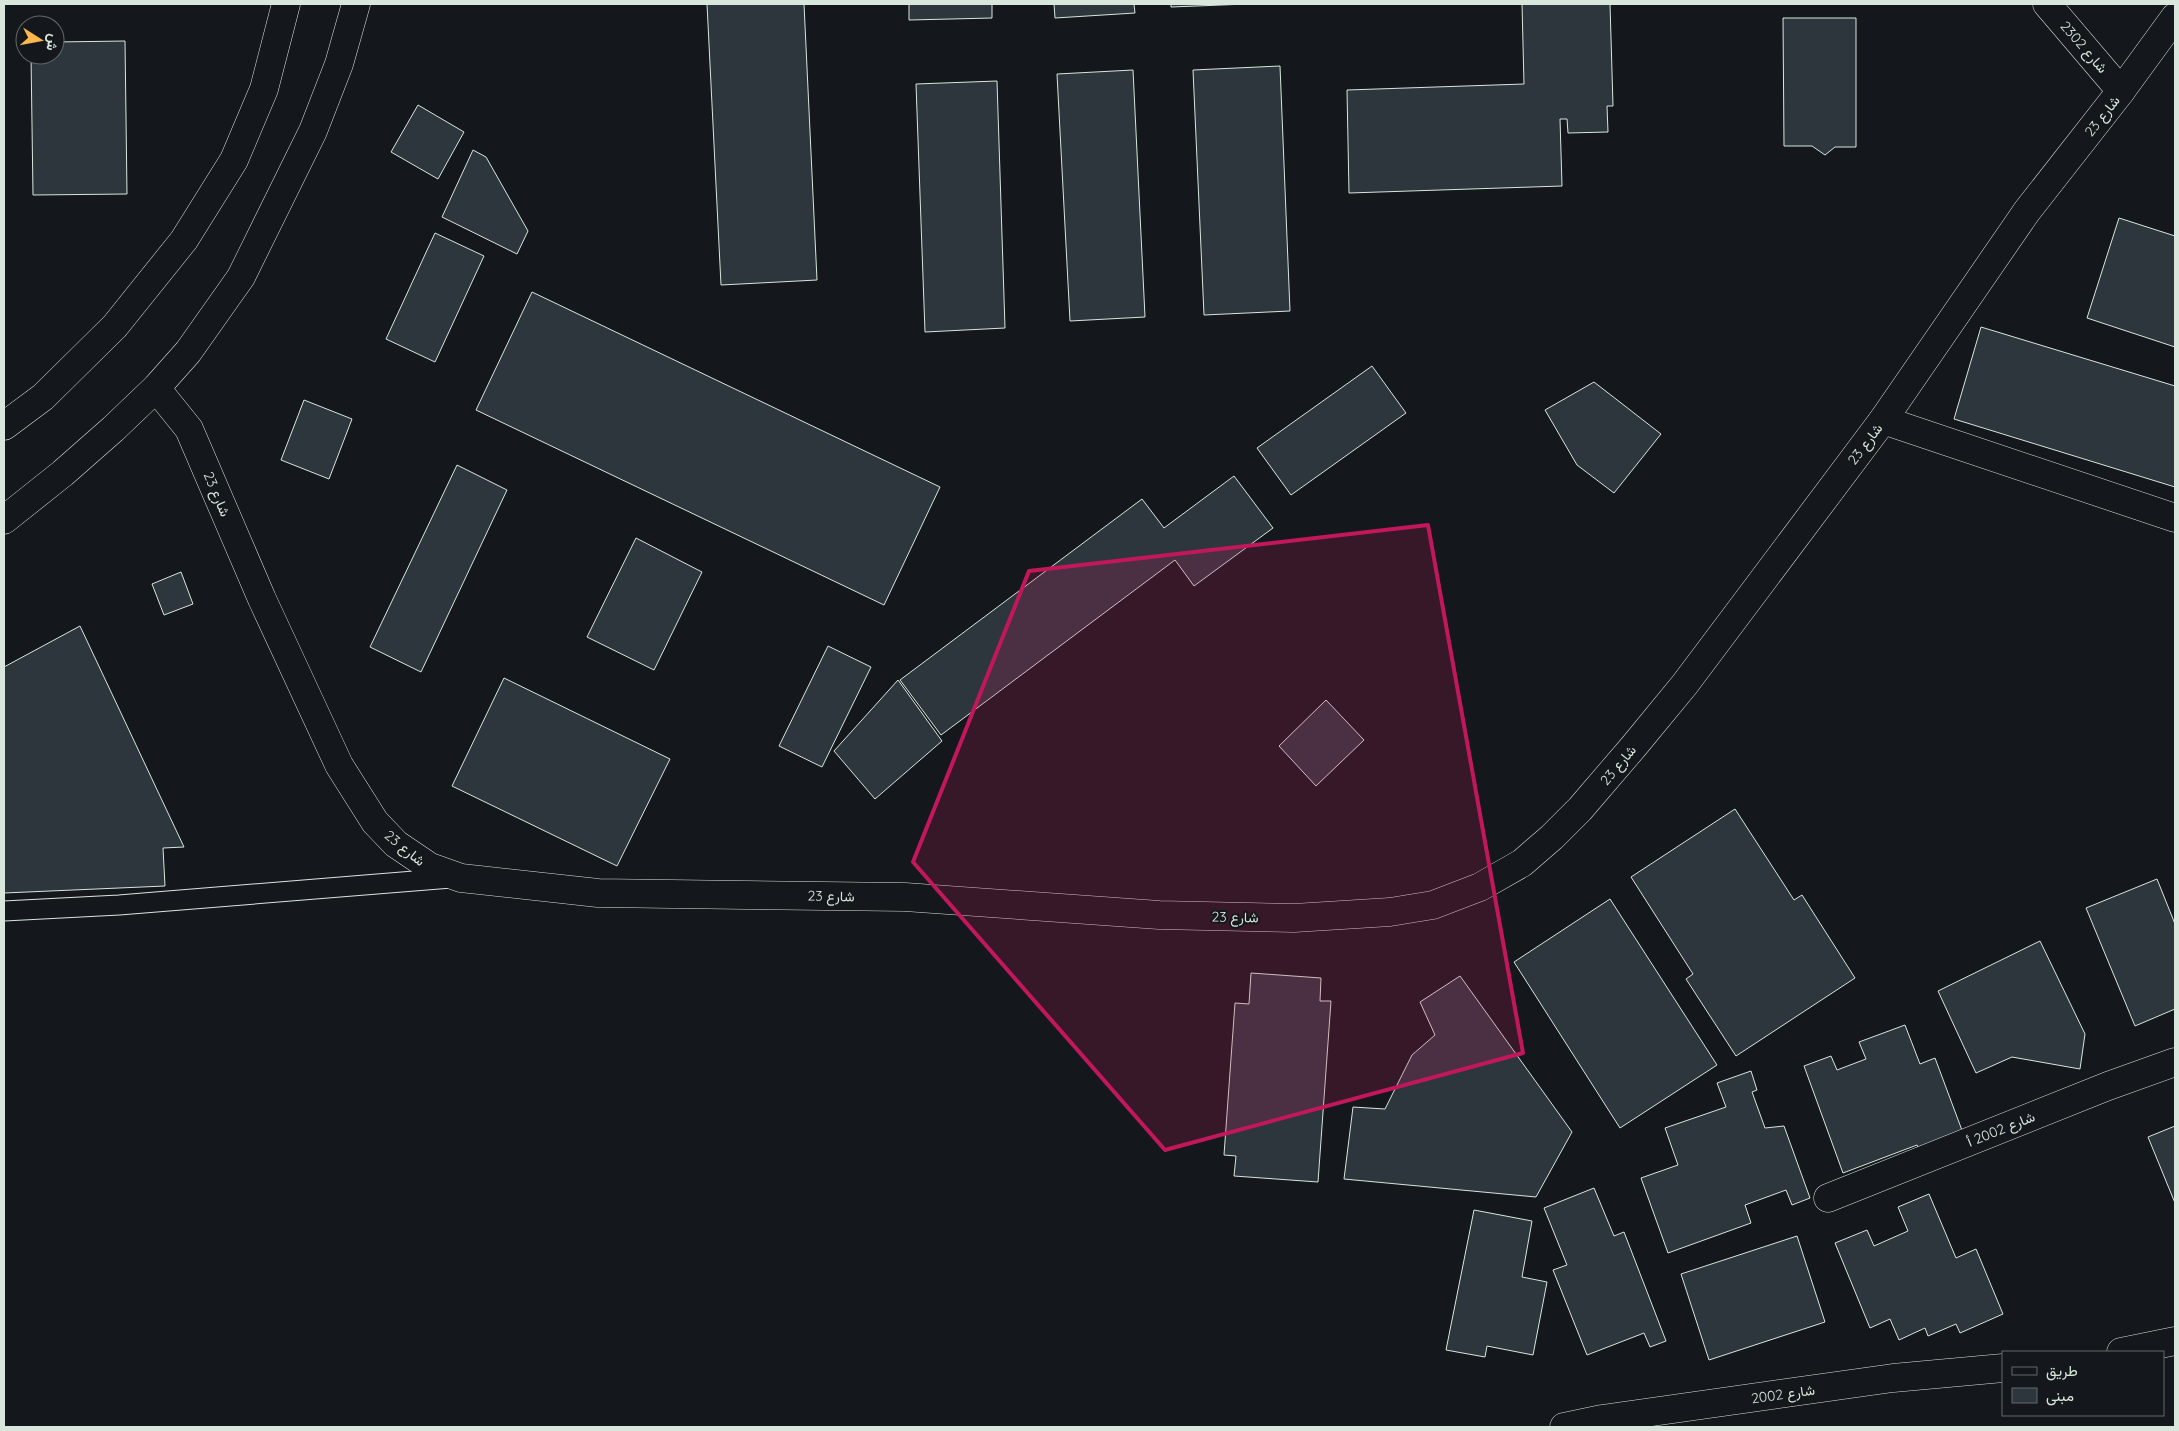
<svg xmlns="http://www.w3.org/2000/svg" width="2179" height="1431" font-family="Quicksand,Vazirmatn,sans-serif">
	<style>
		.building { fill: #2c363c; stroke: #d8e6dc }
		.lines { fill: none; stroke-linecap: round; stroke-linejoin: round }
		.service-casing { stroke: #d8e6dc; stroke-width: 21 }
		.minor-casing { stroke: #d8e6dc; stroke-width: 29 }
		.tertiary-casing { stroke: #d8e6dc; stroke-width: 29 }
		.motorway-casing { stroke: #d8e6dc; stroke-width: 29 }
		.service { stroke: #14181c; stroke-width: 19 }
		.minor { stroke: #14181c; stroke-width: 28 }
		.tertiary { stroke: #14181c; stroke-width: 28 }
		.motorway { stroke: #14181c; stroke-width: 28 }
		.marked { fill: #c2185b; fill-opacity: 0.2; stroke: #c2185b; stroke-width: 4; stroke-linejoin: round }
		.labels { text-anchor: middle; stroke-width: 4; stroke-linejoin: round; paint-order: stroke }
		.street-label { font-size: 14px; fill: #d8e6dc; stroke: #14181c }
	</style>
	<rect width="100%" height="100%" fill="#14181c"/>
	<!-- building -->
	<g class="building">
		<path d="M 707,4 L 804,4 L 817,280 L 721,285 Z"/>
		<path d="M 909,4 L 992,4 L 992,18 L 909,20 Z"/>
		<path d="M 1054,4 L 1134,4 L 1135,13 L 1055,18 Z"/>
		<path d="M 1171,4 L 1247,4 L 1171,7 Z"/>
		<path d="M 1522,4 L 1610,4 L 1613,106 L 1607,106 L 1608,132 L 1568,133 L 1567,119 L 1560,119 L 1562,186 L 1349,193 L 1347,90 L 1524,84 Z"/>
		<path d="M 1783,18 L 1856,18 L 1856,147 L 1835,147 L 1825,155 L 1812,146 L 1784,146 Z"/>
		<path d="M 125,41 L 127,194 L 33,195 L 31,55 L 55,55 L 55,42 Z"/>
		<path d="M 1280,66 L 1290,311 L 1204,315 L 1193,70 Z"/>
		<path d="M 1133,70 L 1145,317 L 1070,321 L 1057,74 Z"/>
		<path d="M 997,81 L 1005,328 L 925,332 L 916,84 Z"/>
		<path d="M 418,105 L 464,132 L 438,179 L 391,152 Z"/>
		<path d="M 473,150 L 486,157 L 528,231 L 517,254 L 442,217 Z"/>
		<path d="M 2119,218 L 2175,236 L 2175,347 L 2087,318 Z"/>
		<path d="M 435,233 L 484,256 L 435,362 L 386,339 Z"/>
		<path d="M 532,292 L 940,487 L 884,605 L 476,410 Z"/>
		<path d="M 1981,327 L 2175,386 L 2175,487 L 1954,419 Z"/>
		<path d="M 1372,366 L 1406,413 L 1291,495 L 1257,448 Z"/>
		<path d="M 1594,382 L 1661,434 L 1614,493 L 1577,465 L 1545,410 Z"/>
		<path d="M 304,400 L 352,419 L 329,479 L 281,460 Z"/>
		<path d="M 457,465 L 507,490 L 421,672 L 370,647 Z"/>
		<path d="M 1234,476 L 1273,528 L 1194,586 L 1175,560 L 941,735 L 900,680 L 1142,499 L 1164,528 Z"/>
		<path d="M 636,538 L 702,572 L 654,670 L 587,637 Z"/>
		<path d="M 181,572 L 193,604 L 164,615 L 152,584 Z"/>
		<path d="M 80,626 L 184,847 L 163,848 L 165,886 L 4,893 L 4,667 Z"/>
		<path d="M 828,646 L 871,667 L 822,767 L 779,746 Z"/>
		<path d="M 504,678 L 670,759 L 617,866 L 452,786 Z"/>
		<path d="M 898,680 L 942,741 L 875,799 L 834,751 Z"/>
		<path d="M 1326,700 L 1364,740 L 1316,786 L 1279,746 Z"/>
		<path d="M 1735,809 L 1794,900 L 1802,895 L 1855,978 L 1736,1056 L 1686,979 L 1693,974 L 1631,877 Z"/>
		<path d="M 2157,879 L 2175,924 L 2175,1009 L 2135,1026 L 2086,908 Z"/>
		<path d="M 1610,899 L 1717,1065 L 1620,1128 L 1514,962 Z"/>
		<path d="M 2040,941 L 2085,1034 L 2080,1069 L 2012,1057 L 1976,1073 L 1938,991 Z"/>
		<path d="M 1251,973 L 1321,978 L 1320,1001 L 1331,1001 L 1318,1182 L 1234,1176 L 1236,1156 L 1224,1155 L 1235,1003 L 1249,1004 Z"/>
		<path d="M 1460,976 L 1572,1132 L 1536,1197 L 1344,1179 L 1353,1107 L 1385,1109 L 1412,1055 L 1435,1035 L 1420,1002 Z"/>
		<path d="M 1905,1025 L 1920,1064 L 1935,1058 L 1966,1141 L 1922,1157 L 1917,1145 L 1843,1173 L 1804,1066 L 1831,1056 L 1837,1070 L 1866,1059 L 1859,1042 Z"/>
		<path d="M 1751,1071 L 1757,1090 L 1752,1092 L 1765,1128 L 1784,1126 L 1810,1198 L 1792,1205 L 1786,1190 L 1745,1205 L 1751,1223 L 1668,1253 L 1641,1178 L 1678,1165 L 1665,1128 L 1726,1107 L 1717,1083 Z"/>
		<path d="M 2175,1126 L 2175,1203 L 2148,1137 Z"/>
		<path d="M 1594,1188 L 1614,1236 L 1624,1232 L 1666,1341 L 1650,1347 L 1644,1333 L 1587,1355 L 1553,1270 L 1567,1265 L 1544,1208 Z"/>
		<path d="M 1929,1194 L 1956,1258 L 1976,1249 L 2003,1314 L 1960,1333 L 1956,1324 L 1928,1336 L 1925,1328 L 1899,1340 L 1890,1319 L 1870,1328 L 1835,1243 L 1867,1230 L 1874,1246 L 1908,1231 L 1898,1207 Z"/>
		<path d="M 1474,1210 L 1532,1221 L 1522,1277 L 1547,1282 L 1533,1355 L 1487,1346 L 1485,1357 L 1446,1350 Z"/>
		<path d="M 1797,1236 L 1825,1322 L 1709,1360 L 1681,1274 Z"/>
	</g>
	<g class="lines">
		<defs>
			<path id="service" d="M 4,911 L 119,905 L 451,878"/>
			<g id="minor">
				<path d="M 2047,4 L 2121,91"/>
				<path d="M 1883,420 L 2175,518"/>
				<path d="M 1828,1198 L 2108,1086 L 2175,1062"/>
				<path d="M 2121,1352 L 2175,1341"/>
				<path d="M 1564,1427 L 1602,1419 L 1893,1378 L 2003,1368"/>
			</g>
			<path id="tertiary" d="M 156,388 L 189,429 L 262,599 L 339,765 L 375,822 L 396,844 L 430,867 L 461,878 L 598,893 L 905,897 L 1159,915 L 1294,918 L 1390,912 L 1433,905 L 1480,887 L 1522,863 L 1552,837 L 1580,809 L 1634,746 L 1685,684 L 1883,420 L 2027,211 L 2121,91 L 2175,17"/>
			<g id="motorway">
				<path d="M 4,426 L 43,397 L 115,326 L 184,240 L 234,160 L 264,89 L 286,4"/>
				<path d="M 4,520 L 63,473 L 113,429 L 156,388 L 188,352 L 241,277 L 313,131 L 339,64 L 356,4"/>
			</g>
		</defs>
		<!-- service casing -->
		<use href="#service" class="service-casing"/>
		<!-- minor casing -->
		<use href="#minor" class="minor-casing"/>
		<!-- tertiary casing -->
		<use href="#tertiary" class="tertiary-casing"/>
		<!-- motorway casing -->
		<use href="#motorway" class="motorway-casing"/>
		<!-- service -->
		<use href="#service" class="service"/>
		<!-- minor -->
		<use href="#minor" class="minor"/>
		<!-- tertiary -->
		<use href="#tertiary" class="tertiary"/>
		<!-- motorway -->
		<use href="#motorway" class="motorway"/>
	</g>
	<!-- marked area -->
	<path class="marked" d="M 1428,525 L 1523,1053 L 1165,1150 L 913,862 L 1029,571 Z"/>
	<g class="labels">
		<!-- street labels -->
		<g class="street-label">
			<text transform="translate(2084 47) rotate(49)" y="5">شارع 2302</text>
			<text transform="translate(2102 116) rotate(-52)" y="5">شارع 23</text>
			<text transform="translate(1865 444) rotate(-53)" y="5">شارع 23</text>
			<text transform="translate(217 494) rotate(67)" y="5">شارع 23</text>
			<text transform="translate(1618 765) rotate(-50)" y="5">شارع 23</text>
			<text transform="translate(405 848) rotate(39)" y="5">شارع 23</text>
			<text transform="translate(831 896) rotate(1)" y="5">شارع 23</text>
			<text transform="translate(1235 917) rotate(1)" y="5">شارع 23</text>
			<text transform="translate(2001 1129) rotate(-22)" y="5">شارع 2002 أ</text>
			<text transform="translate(1783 1394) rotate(-8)" y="5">شارع 2002</text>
		</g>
	</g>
	<!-- border -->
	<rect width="2179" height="1431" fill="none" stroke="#d8e6dc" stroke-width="10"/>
	<!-- legend -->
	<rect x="2002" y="1351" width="162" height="65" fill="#14181c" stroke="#626a69"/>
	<rect x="2012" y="1367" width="25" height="8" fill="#14181c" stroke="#626a69"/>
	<text x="2046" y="1376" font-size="15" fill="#d8e6dc">طريق</text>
	<rect x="2012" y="1388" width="25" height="15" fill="#2c363c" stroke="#626a69"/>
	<text x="2046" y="1401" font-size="15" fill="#d8e6dc">مبنى</text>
	<!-- north arrow -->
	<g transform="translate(40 40) rotate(101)"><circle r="24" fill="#14181c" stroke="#626a69"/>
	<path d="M0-4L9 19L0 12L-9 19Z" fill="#ffb74d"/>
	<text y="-8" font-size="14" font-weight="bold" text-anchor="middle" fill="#d8e6dc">ش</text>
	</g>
</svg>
